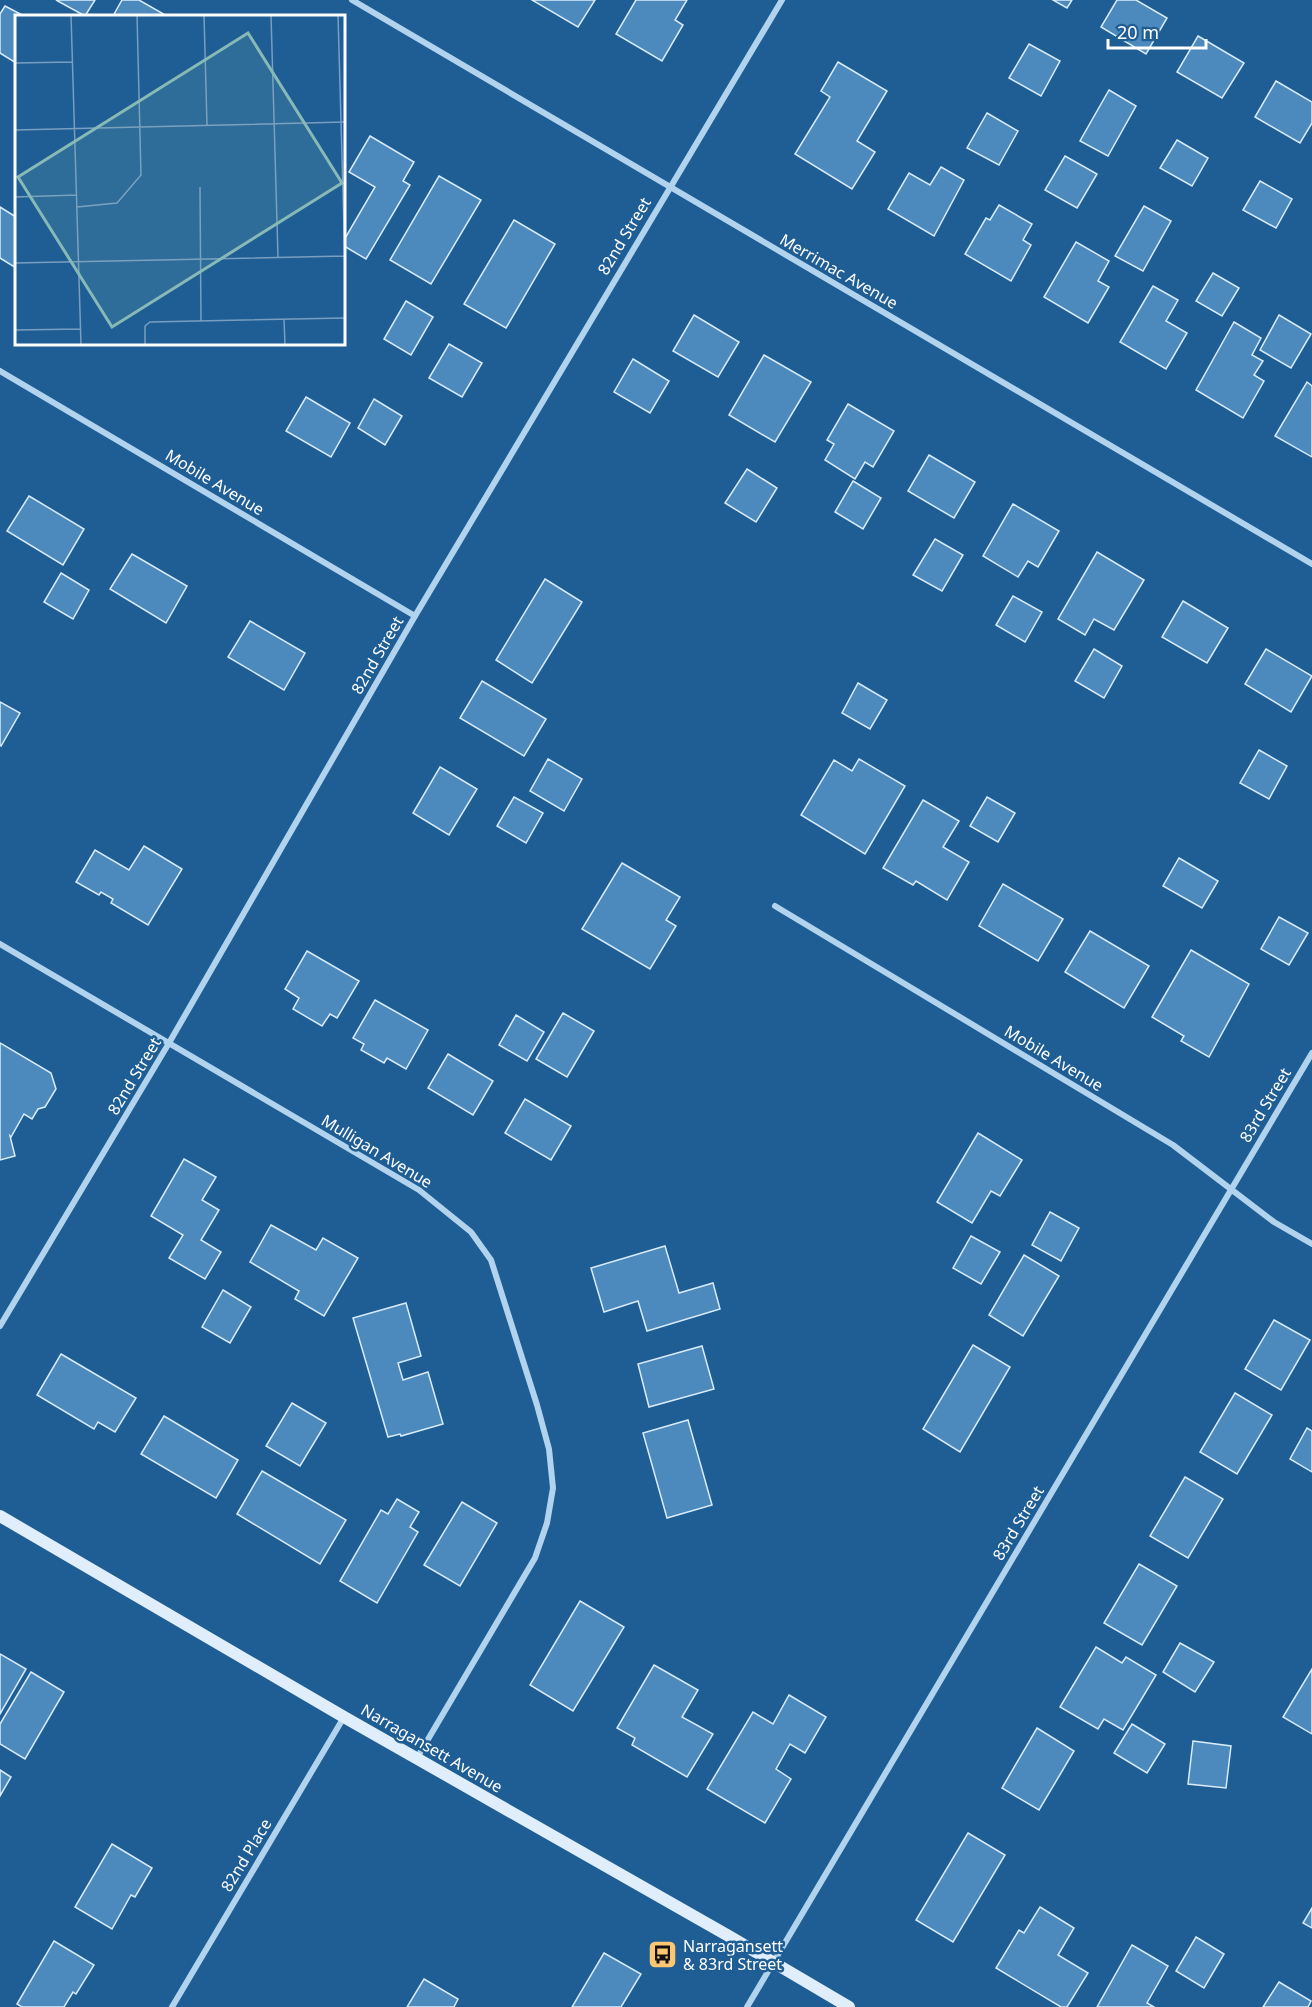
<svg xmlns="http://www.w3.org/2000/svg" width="1312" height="2007" font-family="'Noto Sans',sans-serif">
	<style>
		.building { fill: #4c89bd; stroke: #d8ebfa; stroke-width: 1.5 }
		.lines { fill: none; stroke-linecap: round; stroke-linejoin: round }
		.street { stroke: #b2d3ee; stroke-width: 6 }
		.secondary { stroke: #dfeefa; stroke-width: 12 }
		.labels { text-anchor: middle; stroke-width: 5; stroke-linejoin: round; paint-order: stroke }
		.street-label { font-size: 16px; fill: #fff; stroke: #1f5e95 }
		.poi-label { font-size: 16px; fill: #fff; stroke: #1f5e95; text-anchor: start }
		.inset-road { fill: none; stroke: #799ebf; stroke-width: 1.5 }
		.view { fill: #87bab6; fill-opacity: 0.15; stroke: #87bab6; stroke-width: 3 }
		.inset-edge { fill: none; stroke: #fff; stroke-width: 3 }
	</style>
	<rect width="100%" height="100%" fill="#1f5e95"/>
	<!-- building -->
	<g class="building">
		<path d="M 56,0 L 95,0 L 85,16 Z"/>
		<path d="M 122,0 L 139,0 L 167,16 L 113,16 Z"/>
		<path d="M 532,0 L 595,0 L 578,27 Z"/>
		<path d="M 636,0 L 687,0 L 675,20 L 683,25 L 662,61 L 616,34 Z"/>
		<path d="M 1053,0 L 1072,0 L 1067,8 Z"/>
		<path d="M 1117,0 L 1136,0 L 1167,18 L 1146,54 L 1101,27 Z"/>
		<path d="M 5,6 L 24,16 L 16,16 L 16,63 L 0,53 L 0,14 Z"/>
		<path d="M 1198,36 L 1244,63 L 1222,98 L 1177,72 Z"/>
		<path d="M 1029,44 L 1060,61 L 1041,96 L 1009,78 Z"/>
		<path d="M 838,62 L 887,91 L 857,141 L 875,152 L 852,189 L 795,154 L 830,97 L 821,91 Z"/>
		<path d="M 1276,81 L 1312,102 L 1312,123 L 1300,143 L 1255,117 Z"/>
		<path d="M 1109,90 L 1136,106 L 1108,156 L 1080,141 Z"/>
		<path d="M 987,113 L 1018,131 L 999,165 L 967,148 Z"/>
		<path d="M 370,136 L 414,162 L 403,181 L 410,185 L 366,259 L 344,246 L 344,240 L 375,187 L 349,172 Z"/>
		<path d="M 1177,140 L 1208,158 L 1192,186 L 1160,168 Z"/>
		<path d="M 1065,156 L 1097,174 L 1077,208 L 1045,190 Z"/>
		<path d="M 941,167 L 964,180 L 934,236 L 888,209 L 909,173 L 930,185 Z"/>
		<path d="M 439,176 L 481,200 L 431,284 L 390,260 Z"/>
		<path d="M 1260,181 L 1292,199 L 1276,228 L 1243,210 Z"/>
		<path d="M 999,205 L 1032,224 L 1023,240 L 1031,245 L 1011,281 L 965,254 L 986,218 L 990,220 Z"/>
		<path d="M 1144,206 L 1171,221 L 1143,271 L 1115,256 Z"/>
		<path d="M 0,207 L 16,217 L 16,268 L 0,258 Z"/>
		<path d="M 514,220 L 555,244 L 506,328 L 464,304 Z"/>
		<path d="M 1076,242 L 1109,261 L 1098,281 L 1109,287 L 1088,323 L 1044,297 Z"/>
		<path d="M 1213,273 L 1239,288 L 1222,316 L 1196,301 Z"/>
		<path d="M 1153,286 L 1178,300 L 1166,321 L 1187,333 L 1166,369 L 1120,342 Z"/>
		<path d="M 406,301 L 433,317 L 411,355 L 384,339 Z"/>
		<path d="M 694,315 L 739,342 L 718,377 L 673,351 Z"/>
		<path d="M 1279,315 L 1311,334 L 1291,368 L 1260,350 Z"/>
		<path d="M 1234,322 L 1261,338 L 1252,355 L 1263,361 L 1254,375 L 1264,381 L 1243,418 L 1196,390 Z"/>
		<path d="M 449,344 L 482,363 L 462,397 L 429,378 Z"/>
		<path d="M 764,355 L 811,382 L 775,442 L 729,415 Z"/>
		<path d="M 633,359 L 669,381 L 650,413 L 614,392 Z"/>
		<path d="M 1307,382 L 1312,386 L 1312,457 L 1275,436 Z"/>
		<path d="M 306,397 L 350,423 L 331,457 L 286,431 Z"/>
		<path d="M 374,399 L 402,416 L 385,445 L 358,428 Z"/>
		<path d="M 848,404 L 894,431 L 873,467 L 865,462 L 855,479 L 825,460 L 834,444 L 827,440 Z"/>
		<path d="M 929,455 L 975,482 L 954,518 L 908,491 Z"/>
		<path d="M 747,469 L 777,488 L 756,522 L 725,503 Z"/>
		<path d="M 853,481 L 881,498 L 863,529 L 835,512 Z"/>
		<path d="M 29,496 L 84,529 L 63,565 L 7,531 Z"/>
		<path d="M 1013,504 L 1059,531 L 1038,567 L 1028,561 L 1018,577 L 983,556 Z"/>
		<path d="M 935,539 L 963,555 L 942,591 L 913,575 Z"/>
		<path d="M 1097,552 L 1144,580 L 1114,630 L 1094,619 L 1085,635 L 1058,619 Z"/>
		<path d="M 132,554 L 187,586 L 166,623 L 110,589 Z"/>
		<path d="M 61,573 L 89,590 L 73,619 L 44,602 Z"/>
		<path d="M 545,579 L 582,602 L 532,683 L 496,660 Z"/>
		<path d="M 1013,596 L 1042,612 L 1025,642 L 996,625 Z"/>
		<path d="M 1183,601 L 1228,628 L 1207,663 L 1162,637 Z"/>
		<path d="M 250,621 L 305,653 L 284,690 L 228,657 Z"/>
		<path d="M 1094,649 L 1122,666 L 1104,698 L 1075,681 Z"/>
		<path d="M 1266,649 L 1312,676 L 1291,712 L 1245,684 Z"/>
		<path d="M 482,681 L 546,719 L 524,756 L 460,718 Z"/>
		<path d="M 858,683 L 887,700 L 870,729 L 842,713 Z"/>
		<path d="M 0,702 L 20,713 L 1,746 L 0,745 Z"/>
		<path d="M 1259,750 L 1287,766 L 1269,799 L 1240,783 Z"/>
		<path d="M 548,759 L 582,779 L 564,811 L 530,791 Z"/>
		<path d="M 859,759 L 905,786 L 865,854 L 801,815 L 834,760 L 852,771 Z"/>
		<path d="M 440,767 L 477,789 L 449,835 L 413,813 Z"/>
		<path d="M 514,797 L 543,813 L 526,843 L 497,826 Z"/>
		<path d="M 987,797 L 1015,813 L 998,842 L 970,826 Z"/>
		<path d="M 923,800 L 959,821 L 943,847 L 969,862 L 947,900 L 916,881 L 913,885 L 883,868 Z"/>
		<path d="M 144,846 L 182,869 L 148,925 L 111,903 L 113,899 L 101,892 L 99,895 L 76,882 L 95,850 L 129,870 Z"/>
		<path d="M 1179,858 L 1218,881 L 1202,908 L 1163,886 Z"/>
		<path d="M 622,863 L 680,897 L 666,920 L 676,926 L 650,969 L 582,929 Z"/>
		<path d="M 1003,884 L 1063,919 L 1038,961 L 979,926 Z"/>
		<path d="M 1279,917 L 1308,933 L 1289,965 L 1261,949 Z"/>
		<path d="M 1090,931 L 1149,966 L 1124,1008 L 1065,972 Z"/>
		<path d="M 1191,950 L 1249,984 L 1209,1057 L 1181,1041 L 1184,1036 L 1152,1017 Z"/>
		<path d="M 307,951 L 359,981 L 337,1018 L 330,1014 L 322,1026 L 293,1009 L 299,998 L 285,989 Z"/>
		<path d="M 375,1000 L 428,1030 L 406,1069 L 387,1058 L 384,1063 L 361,1050 L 364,1044 L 353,1038 Z"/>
		<path d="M 563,1013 L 594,1031 L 567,1077 L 536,1059 Z"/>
		<path d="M 516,1015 L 544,1032 L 527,1061 L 499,1045 Z"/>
		<path d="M 0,1043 L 51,1073 L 56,1089 L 45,1107 L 38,1109 L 32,1119 L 24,1114 L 11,1137 L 10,1136 L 15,1156 L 0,1160 Z"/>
		<path d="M 448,1054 L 493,1081 L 473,1115 L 428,1088 Z"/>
		<path d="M 525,1099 L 571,1126 L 551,1160 L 505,1133 Z"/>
		<path d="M 978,1133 L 1022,1160 L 1000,1196 L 991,1191 L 972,1223 L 937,1202 Z"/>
		<path d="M 184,1159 L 216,1177 L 202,1200 L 219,1210 L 201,1240 L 221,1252 L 205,1279 L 169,1258 L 183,1235 L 151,1216 Z"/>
		<path d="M 1050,1212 L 1079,1228 L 1061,1261 L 1032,1245 Z"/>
		<path d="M 271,1225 L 316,1250 L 323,1238 L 358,1258 L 324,1316 L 295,1299 L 299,1291 L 250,1262 Z"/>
		<path d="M 971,1236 L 1000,1252 L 981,1284 L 953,1268 Z"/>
		<path d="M 665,1246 L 679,1293 L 713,1283 L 720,1309 L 647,1331 L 638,1301 L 604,1312 L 591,1268 Z"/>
		<path d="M 1024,1255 L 1059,1276 L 1023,1336 L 989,1315 Z"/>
		<path d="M 223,1290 L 251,1307 L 230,1343 L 202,1327 Z"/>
		<path d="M 406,1303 L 421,1356 L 398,1363 L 403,1380 L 428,1372 L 443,1424 L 401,1436 L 400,1434 L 388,1437 L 353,1318 Z"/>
		<path d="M 1274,1320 L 1310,1340 L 1281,1390 L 1245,1369 Z"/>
		<path d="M 973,1345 L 1010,1367 L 960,1452 L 923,1429 Z"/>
		<path d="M 702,1346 L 714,1389 L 649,1407 L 638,1364 Z"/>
		<path d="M 61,1354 L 136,1398 L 115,1432 L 98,1422 L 94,1429 L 37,1395 Z"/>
		<path d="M 1235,1393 L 1272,1415 L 1237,1474 L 1200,1452 Z"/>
		<path d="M 292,1403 L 326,1423 L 300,1466 L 266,1446 Z"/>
		<path d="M 164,1416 L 238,1460 L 216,1498 L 141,1454 Z"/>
		<path d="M 688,1420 L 712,1505 L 667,1518 L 643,1433 Z"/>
		<path d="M 1307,1428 L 1312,1431 L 1312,1472 L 1290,1459 Z"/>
		<path d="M 262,1471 L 346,1520 L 320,1564 L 237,1514 Z"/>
		<path d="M 1185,1477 L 1223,1499 L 1188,1558 L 1150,1536 Z"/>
		<path d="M 397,1499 L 419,1512 L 410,1527 L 418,1532 L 377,1603 L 340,1581 L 381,1510 L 388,1514 Z"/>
		<path d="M 462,1502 L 497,1523 L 460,1586 L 424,1565 Z"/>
		<path d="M 1139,1564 L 1177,1586 L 1142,1645 L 1104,1623 Z"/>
		<path d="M 580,1601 L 624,1627 L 573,1711 L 530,1685 Z"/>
		<path d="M 1180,1643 L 1214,1662 L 1195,1692 L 1163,1672 Z"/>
		<path d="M 1096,1647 L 1122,1663 L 1126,1657 L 1156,1675 L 1123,1730 L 1104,1719 L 1098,1729 L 1060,1707 Z"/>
		<path d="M 0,1654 L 26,1669 L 0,1714 Z"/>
		<path d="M 654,1665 L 698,1690 L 682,1717 L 713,1734 L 687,1777 L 632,1745 L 635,1738 L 617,1728 Z"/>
		<path d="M 1312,1669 L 1312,1734 L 1283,1717 Z"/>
		<path d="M 31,1672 L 64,1692 L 25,1759 L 0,1744 L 0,1724 Z"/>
		<path d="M 789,1695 L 826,1717 L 805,1753 L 790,1744 L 776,1769 L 791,1779 L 765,1823 L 707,1789 L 753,1712 L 773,1724 Z"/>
		<path d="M 1132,1724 L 1165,1744 L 1147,1773 L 1114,1753 Z"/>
		<path d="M 1037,1728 L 1074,1751 L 1039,1810 L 1002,1788 Z"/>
		<path d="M 1193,1741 L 1231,1746 L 1226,1788 L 1188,1784 Z"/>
		<path d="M 0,1770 L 11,1777 L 0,1796 Z"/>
		<path d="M 968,1833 L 1005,1855 L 953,1942 L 916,1920 Z"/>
		<path d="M 112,1844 L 152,1868 L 135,1897 L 131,1895 L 112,1929 L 75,1907 Z"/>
		<path d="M 1040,1907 L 1074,1928 L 1058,1955 L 1088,1973 L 1067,2007 L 1061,2007 L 996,1968 L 1019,1930 L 1024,1933 Z"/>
		<path d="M 1312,1908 L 1312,1928 L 1303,1923 Z"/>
		<path d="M 1196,1937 L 1224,1954 L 1204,1988 L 1176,1971 Z"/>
		<path d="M 54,1941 L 94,1965 L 76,1994 L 73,1992 L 64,2007 L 22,2007 L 17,2004 Z"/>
		<path d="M 1132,1945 L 1168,1966 L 1147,2003 L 1154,2007 L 1097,2007 Z"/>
		<path d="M 604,1953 L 641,1974 L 621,2007 L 572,2007 Z"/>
		<path d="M 424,1979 L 458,1999 L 454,2007 L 407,2007 Z"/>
		<path d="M 1279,1982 L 1311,2001 L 1308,2007 L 1263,2007 Z"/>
	</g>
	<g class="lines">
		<!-- street -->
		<g class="street">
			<path d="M 352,0 L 1312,564"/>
			<path d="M 0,371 L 415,616"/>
			<path d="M 775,906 L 1173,1145 L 1274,1222 L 1312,1244"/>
			<path d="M 0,944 L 419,1190 L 471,1232 L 491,1260 L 537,1405 L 549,1449 L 553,1488 L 547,1523 L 535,1558 L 417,1758"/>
			<path d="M 0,1326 L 169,1043 L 415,616 L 782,0"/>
			<path d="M 172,2007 L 344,1717"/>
			<path d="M 747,2007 L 1312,1053"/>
		</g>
		<!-- secondary -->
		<path class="secondary" d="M 0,1516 L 344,1717 L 727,1935 L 849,2007"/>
	</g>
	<!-- icons -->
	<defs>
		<symbol id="bus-square" viewBox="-11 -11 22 22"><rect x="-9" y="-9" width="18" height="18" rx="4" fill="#fcc772" stroke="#1f5e95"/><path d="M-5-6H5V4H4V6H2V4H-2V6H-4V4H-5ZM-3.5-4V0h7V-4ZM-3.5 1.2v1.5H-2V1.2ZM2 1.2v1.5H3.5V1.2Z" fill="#111"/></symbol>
	</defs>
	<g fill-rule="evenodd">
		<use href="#bus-square" x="646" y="1938" width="33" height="33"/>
	</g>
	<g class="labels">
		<!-- street labels -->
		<g class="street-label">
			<text transform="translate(624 236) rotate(-59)" y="6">82nd Street</text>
			<text transform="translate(839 271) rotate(30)" y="6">Merrimac Avenue</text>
			<text transform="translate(215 482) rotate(31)" y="6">Mobile Avenue</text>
			<text transform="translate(377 655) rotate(-60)" y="6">82nd Street</text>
			<text transform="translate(1054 1058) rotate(31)" y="6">Mobile Avenue</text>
			<text transform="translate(134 1076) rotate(-59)" y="6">82nd Street</text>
			<text transform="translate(1265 1105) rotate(-59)" y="6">83rd Street</text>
			<text transform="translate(377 1151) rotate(31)" y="6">Mulligan Avenue</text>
			<text transform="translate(1018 1523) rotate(-59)" y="6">83rd Street</text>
			<text transform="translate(432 1748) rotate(30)" y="6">Narragansett Avenue</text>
			<text transform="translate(246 1855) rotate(-59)" y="6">82nd Place</text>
		</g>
		<!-- poi labels -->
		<g class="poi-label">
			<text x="683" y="1952">Narragansett<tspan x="683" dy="18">&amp; 83rd Street</tspan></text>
		</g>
	</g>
	<!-- overview -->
	<g transform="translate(15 15)">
		<rect width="330" height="330" fill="#1f5e95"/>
		<path class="inset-road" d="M 56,0 L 66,330M 189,0 L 192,110M 256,0 L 263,242M 323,0 L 330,248M 0,48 L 57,47M 0,115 L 330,107M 185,172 L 186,306M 0,182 L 61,180M 62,192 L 102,188 L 126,160 L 122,0M 0,248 L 330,241M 269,304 L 270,330M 0,315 L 65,314M 130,330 L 130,311 L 135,307 L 330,303"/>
		<path class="view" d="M 233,18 L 327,168 L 97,312 L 3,162 Z"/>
		<rect width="330" height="330" class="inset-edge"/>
	</g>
	<!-- scale -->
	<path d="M1108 39v9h98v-9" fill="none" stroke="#ffffff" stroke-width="3"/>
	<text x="1117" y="39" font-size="18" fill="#ffffff" stroke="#1f5e95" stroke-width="4.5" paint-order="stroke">20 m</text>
</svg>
